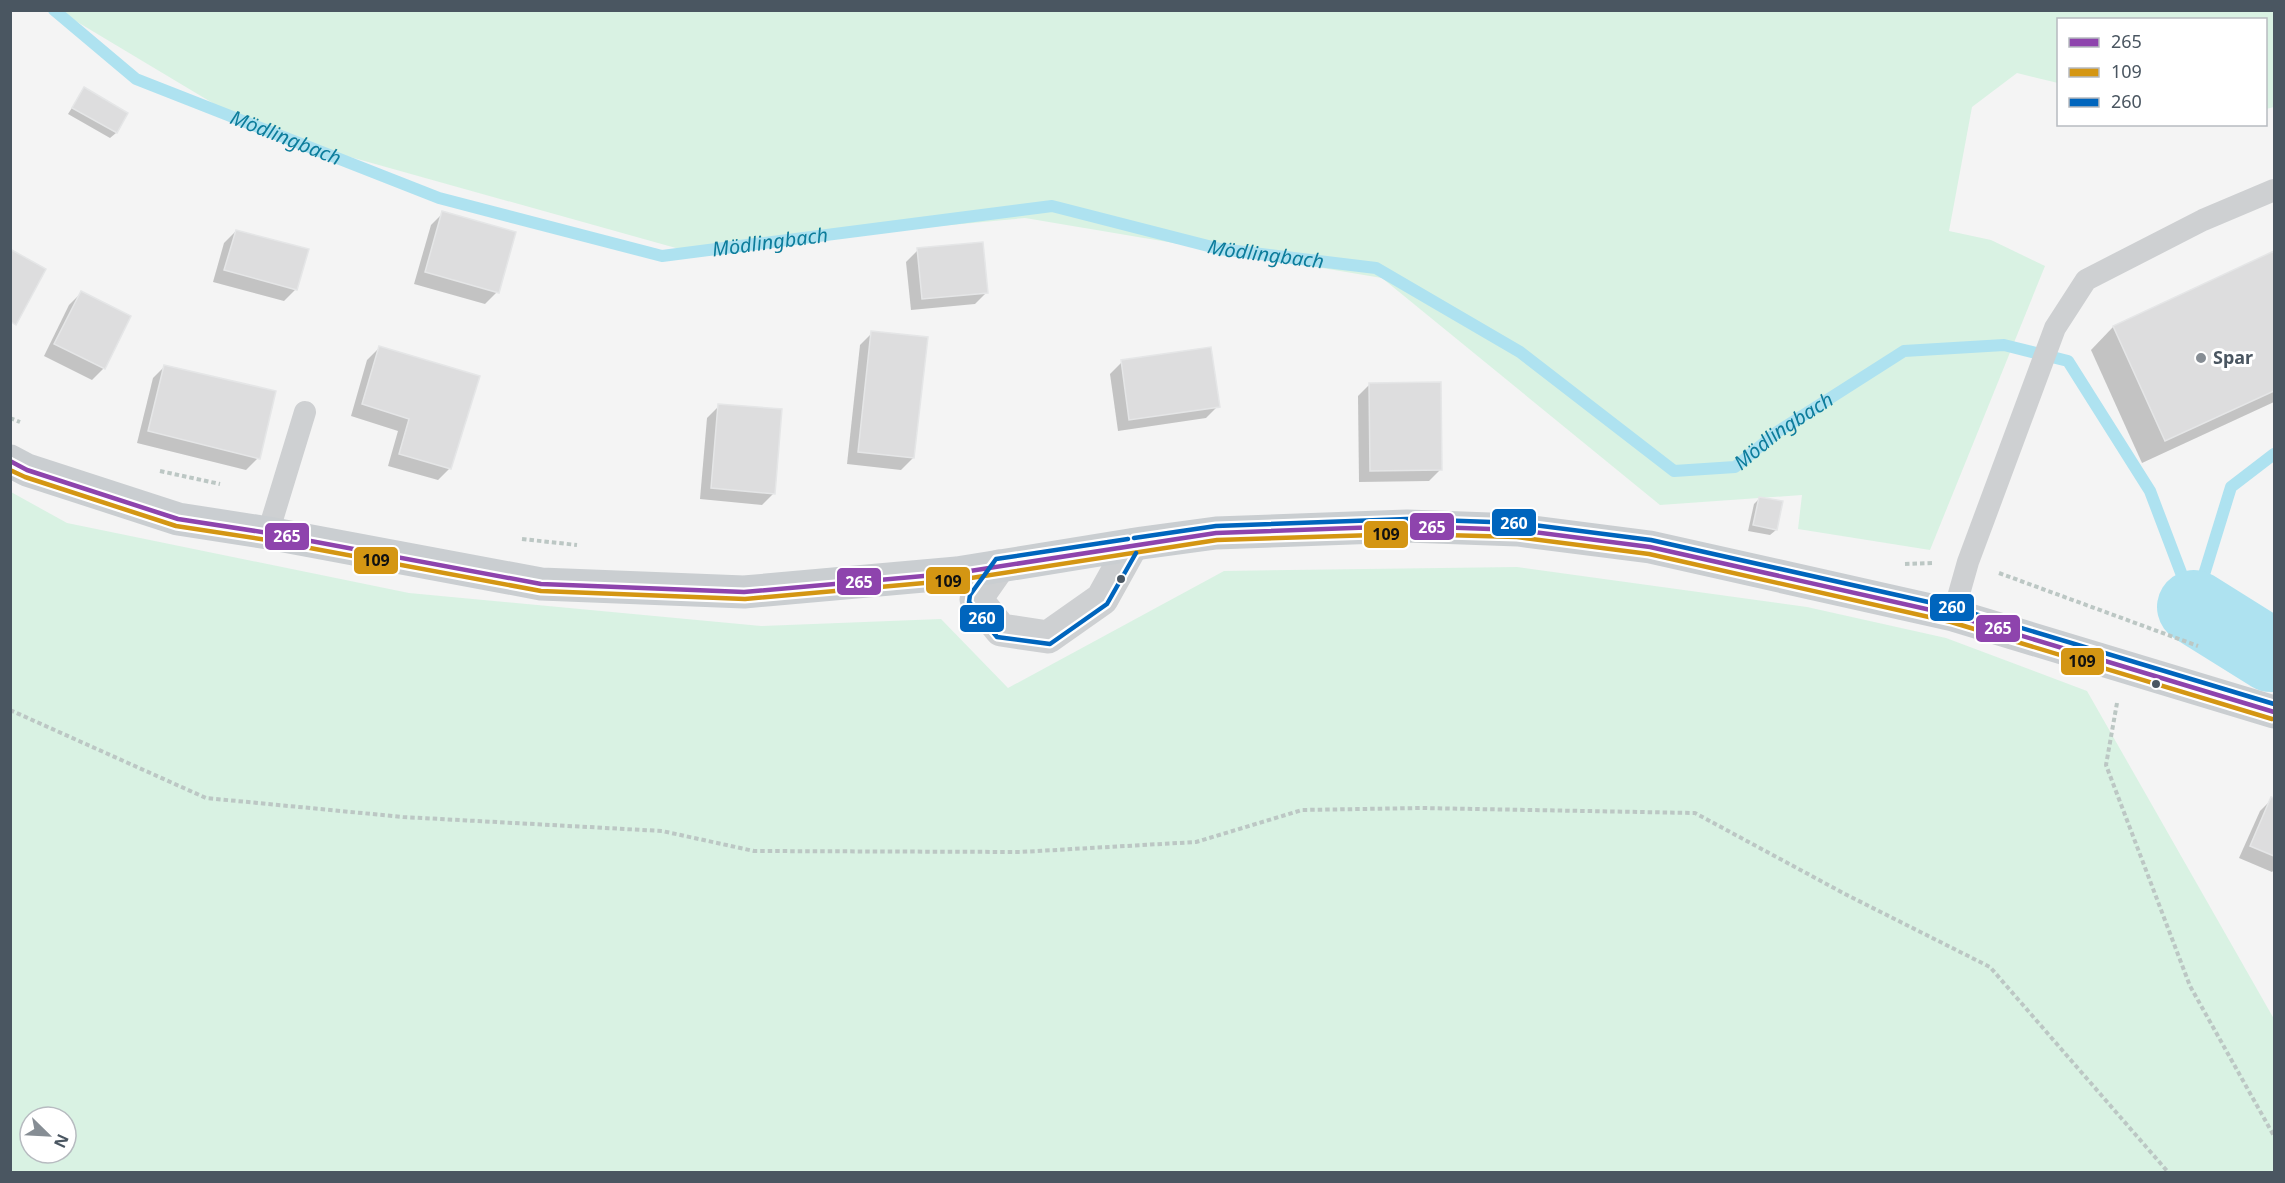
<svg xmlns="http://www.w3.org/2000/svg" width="2285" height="1183" font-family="'Noto Sans',sans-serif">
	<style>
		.green { fill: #d9f2e3; fill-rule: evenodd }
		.shadow { fill: #0003 }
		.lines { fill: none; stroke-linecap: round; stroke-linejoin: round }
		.stream { stroke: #aee2f0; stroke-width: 12 }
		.river { stroke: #aee2f0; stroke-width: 74 }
		.building { fill: #ddddde; stroke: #e5e6e7; stroke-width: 1.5 }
		.path { stroke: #bcc7c4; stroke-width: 4; stroke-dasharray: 4.5 3; stroke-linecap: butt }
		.service { stroke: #ced0d2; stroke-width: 22 }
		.minor { stroke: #ced0d2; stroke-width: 33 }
		.primary { stroke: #caced1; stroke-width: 33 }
		.bus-1-casing { stroke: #fff; stroke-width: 9 }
		.bus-2-casing { stroke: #fff; stroke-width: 9 }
		.bus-3-casing { stroke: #fff; stroke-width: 9 }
		.bus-1 { stroke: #8e44ad; stroke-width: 4.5 }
		.bus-2 { stroke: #d49613; stroke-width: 4.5 }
		.bus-3 { stroke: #0065bd; stroke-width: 4.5 }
		.poi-dot { fill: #868d94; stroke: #fff; stroke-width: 2 }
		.bus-dot { fill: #4a5661; stroke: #fff; stroke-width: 2 }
		.labels { text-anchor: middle; stroke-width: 6; stroke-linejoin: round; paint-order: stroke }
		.poi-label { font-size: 18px; font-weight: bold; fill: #4a5661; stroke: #fff; text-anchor: start }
		.water-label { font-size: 20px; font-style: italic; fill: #0c7c9b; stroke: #fff }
		.line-badge { stroke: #fff; stroke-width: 2 }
		.badge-label { font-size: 16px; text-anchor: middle; font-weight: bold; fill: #fff }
		.pale-badge-label { font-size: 16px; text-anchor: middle; font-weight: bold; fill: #111 }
	</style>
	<rect width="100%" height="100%" fill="#f4f4f4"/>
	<!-- green -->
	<g class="green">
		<path d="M 2274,10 L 2274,107 L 2266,109 L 2266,20 L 2058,20 L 2058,83 L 2017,73 L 1972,107 L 1949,231 L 1991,240 L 2045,266 L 1930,550 L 1798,529 L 1802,495 L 1660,505 L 1382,278 L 1025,218 L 683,250 L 261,132 L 59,11 Z"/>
		<path d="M 11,492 L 67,523 L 409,593 L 761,626 L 941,619 L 1008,688 L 1224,571 L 1517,567 L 1807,607 L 1946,638 L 2087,691 L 2274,1019 L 2274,1172 L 11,1172 ZM 30,1117 L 66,1117 L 66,1153 L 30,1153 Z"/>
	</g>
	<!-- shadow -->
	<g class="shadow">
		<path d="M 84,89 L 126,114 L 116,133 L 110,138 L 68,114 Z"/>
		<path d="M 443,213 L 497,292 L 485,304 L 414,284 L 431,225 Z"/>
		<path d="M 236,231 L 296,289 L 284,301 L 213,282 L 224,243 Z"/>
		<path d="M 918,250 L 987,292 L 975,304 L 911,310 L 906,262 Z"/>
		<path d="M 2274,253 L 2274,402 L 2142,463 L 2091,350 L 2113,327 Z"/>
		<path d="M 81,293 L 104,368 L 92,380 L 44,356 L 69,305 Z"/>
		<path d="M 872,333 L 913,458 L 901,470 L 847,464 L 860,345 Z"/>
		<path d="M 379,348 L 450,468 L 438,480 L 388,466 L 398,431 L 351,416 L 367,360 Z"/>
		<path d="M 1122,362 L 1218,406 L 1206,418 L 1118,431 L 1110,374 Z"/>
		<path d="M 165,366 L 258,458 L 246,470 L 137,443 L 153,378 Z"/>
		<path d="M 1370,384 L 1441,469 L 1429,481 L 1359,482 L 1358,396 Z"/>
		<path d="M 719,406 L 774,493 L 762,505 L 700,499 L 707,418 Z"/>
		<path d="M 1760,498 L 1776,530 L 1770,535 L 1748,531 L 1754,504 Z"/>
		<path d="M 2272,799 L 2274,800 L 2274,870 L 2272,872 L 2239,858 L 2260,811 Z"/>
	</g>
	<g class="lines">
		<!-- stream -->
		<g class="stream">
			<path id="s1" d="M 54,10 L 136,79 L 439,198 L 662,256 L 1052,206 L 1220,249 L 1376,268 L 1520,352 L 1674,471 L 1735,467 L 1777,432 L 1904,351 L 2004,345 L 2068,361 L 2150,491 L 2194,607"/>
			<path d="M 2194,607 L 2231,487 L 2274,454"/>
		</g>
		<!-- river -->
		<path class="river" d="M 2194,607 L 2271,655 L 2274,655"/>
	</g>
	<!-- building -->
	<g class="building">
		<path d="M 84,87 L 128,113 L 117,133 L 72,108 Z"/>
		<path d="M 442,211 L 516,232 L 499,293 L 425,272 Z"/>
		<path d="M 236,230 L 309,249 L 297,290 L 224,270 Z"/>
		<path d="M 983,242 L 988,293 L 922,299 L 917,248 Z"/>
		<path d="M 10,249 L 46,269 L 16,325 L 10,321 Z"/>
		<path d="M 2274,251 L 2274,391 L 2165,441 L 2113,326 Z"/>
		<path d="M 81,291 L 131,316 L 105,369 L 54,344 Z"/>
		<path d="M 871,331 L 928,337 L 914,458 L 858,452 Z"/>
		<path d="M 379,346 L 480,376 L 451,469 L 399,454 L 409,419 L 362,404 Z"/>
		<path d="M 1211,347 L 1220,407 L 1129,420 L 1121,360 Z"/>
		<path d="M 164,365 L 276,391 L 260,459 L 148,431 Z"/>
		<path d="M 1441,382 L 1442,470 L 1370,471 L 1369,383 Z"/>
		<path d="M 718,404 L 782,409 L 775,494 L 711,488 Z"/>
		<path d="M 1759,497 L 1783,501 L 1777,530 L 1753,525 Z"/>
		<path d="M 2271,797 L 2274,798 L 2274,856 L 2250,846 Z"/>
	</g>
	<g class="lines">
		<!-- path -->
		<g class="path">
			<path d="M 10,418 L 20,422"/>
			<path d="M 160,471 L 220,484"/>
			<path d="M 522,539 L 577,545"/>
			<path d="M 1905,564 L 1934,563"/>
			<path d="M 1999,573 L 2198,646"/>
			<path d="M 2117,703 L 2106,765 L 2190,986 L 2274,1136"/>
			<path d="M 10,710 L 206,798 L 403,817 L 662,831 L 754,851 L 1020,852 L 1196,842 L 1302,810 L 1421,808 L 1695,813 L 1845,894 L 1990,967 L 2168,1172"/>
		</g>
		<!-- service -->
		<g class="service">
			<path d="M 268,533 L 305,412"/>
			<path d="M 1953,615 L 1968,562 L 2055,328 L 2086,280 L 2203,220 L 2274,190"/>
		</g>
		<!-- minor -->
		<path class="minor" d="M 999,566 L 976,599 L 1001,630 L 1048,637 L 1102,599 L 1132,545"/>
		<!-- primary -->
		<path class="primary" d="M 10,461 L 27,470 L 178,519 L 268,533 L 541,584 L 744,592 L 957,573 L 1142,543 L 1216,533 L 1407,526 L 1518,530 L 1650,547 L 1953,615 L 2274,712"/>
		<defs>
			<path id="bus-1" d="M 10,461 L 27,470 L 178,519 L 268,533 L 541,584 L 744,592 L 957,573 L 1216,533 L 1407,526 L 1518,530 L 1650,547 L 1953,615 L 2274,712"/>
			<path id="bus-2" d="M 10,470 L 25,477 L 176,526 L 267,540 L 541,591 L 745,599 L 958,580 L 1217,540 L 1407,534 L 1517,537 L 1649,554 L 1951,622 L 2272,719"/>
			<g id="bus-3">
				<path d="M 1134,538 L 1216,526 L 1407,519 L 1519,523 L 1651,540 L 1955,608 L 2274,704"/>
				<path d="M 1128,539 L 996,559 L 970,595 L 969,602 L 997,637 L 1050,644 L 1107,604 L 1136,553"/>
			</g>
		</defs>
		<!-- bus-1 casing -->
		<use href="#bus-1" class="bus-1-casing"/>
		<!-- bus-2 casing -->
		<use href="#bus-2" class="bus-2-casing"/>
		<!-- bus-3 casing -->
		<use href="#bus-3" class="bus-3-casing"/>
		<!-- bus-1 -->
		<use href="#bus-1" class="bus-1"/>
		<!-- bus-2 -->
		<use href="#bus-2" class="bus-2"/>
		<!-- bus-3 -->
		<use href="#bus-3" class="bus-3"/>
	</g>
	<!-- markers -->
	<circle class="poi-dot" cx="2201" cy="358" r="6"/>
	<g class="bus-dot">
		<circle cx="1121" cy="579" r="5"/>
		<circle cx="2156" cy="684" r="5"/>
	</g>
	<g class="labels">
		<!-- poi labels -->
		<g class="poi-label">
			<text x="2213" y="364">Spar</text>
		</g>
		<!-- water labels -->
		<g class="water-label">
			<text dy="7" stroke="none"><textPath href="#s1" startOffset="268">Mödlingbach</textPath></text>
			<text dy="7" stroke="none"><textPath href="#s1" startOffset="772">Mödlingbach</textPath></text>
			<text dy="7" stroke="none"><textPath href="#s1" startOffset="1276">Mödlingbach</textPath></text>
			<text dy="7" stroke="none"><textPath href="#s1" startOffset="1870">Mödlingbach</textPath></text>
		</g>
	</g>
	<g class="line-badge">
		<rect x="1491" y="508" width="46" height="29" rx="6" fill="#0065bd"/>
		<rect x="1409" y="512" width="46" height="29" rx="6" fill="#8e44ad"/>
		<rect x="1363" y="520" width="46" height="29" rx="6" fill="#d49613"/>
		<rect x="264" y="522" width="46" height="29" rx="6" fill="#8e44ad"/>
		<rect x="353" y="546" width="46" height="29" rx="6" fill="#d49613"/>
		<rect x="925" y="566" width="46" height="29" rx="6" fill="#d49613"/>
		<rect x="836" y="567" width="46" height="29" rx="6" fill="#8e44ad"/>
		<rect x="1929" y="593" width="46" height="29" rx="6" fill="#0065bd"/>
		<rect x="959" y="604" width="46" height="29" rx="6" fill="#0065bd"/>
		<rect x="1975" y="614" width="46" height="29" rx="6" fill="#8e44ad"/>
		<rect x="2060" y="647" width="45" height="29" rx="6" fill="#d49613"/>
	</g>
	<g class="badge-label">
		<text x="1514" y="529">260</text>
		<text x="1432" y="533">265</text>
		<text x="287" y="542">265</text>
		<text x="859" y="588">265</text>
		<text x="1952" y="613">260</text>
		<text x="982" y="624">260</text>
		<text x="1998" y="634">265</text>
	</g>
	<g class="pale-badge-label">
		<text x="1386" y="540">109</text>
		<text x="376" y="566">109</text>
		<text x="948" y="587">109</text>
		<text x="2082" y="667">109</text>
	</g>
	<!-- border -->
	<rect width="2285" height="1183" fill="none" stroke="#4a5661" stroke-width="24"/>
	<!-- legend -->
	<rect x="2057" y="18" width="210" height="108" fill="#ffffff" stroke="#b7bbc0" stroke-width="1.5"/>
	<rect x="2069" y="38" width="30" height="9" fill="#8e44ad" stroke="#b7bbc0" stroke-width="1.5"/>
	<text x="2111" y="48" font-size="18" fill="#4a5661">265</text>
	<rect x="2069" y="68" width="30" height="9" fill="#d49613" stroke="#b7bbc0" stroke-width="1.5"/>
	<text x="2111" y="78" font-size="18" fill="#4a5661">109</text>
	<rect x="2069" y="98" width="30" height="9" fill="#0065bd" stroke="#b7bbc0" stroke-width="1.5"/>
	<text x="2111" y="108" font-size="18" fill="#4a5661">260</text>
	<!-- north arrow -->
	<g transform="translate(48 1135) rotate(114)"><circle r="28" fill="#ffffff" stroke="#b7bbc0" stroke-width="1.5"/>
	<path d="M0-4.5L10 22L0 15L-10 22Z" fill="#868d94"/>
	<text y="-9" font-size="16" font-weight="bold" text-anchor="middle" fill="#4a5661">N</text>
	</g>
</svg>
